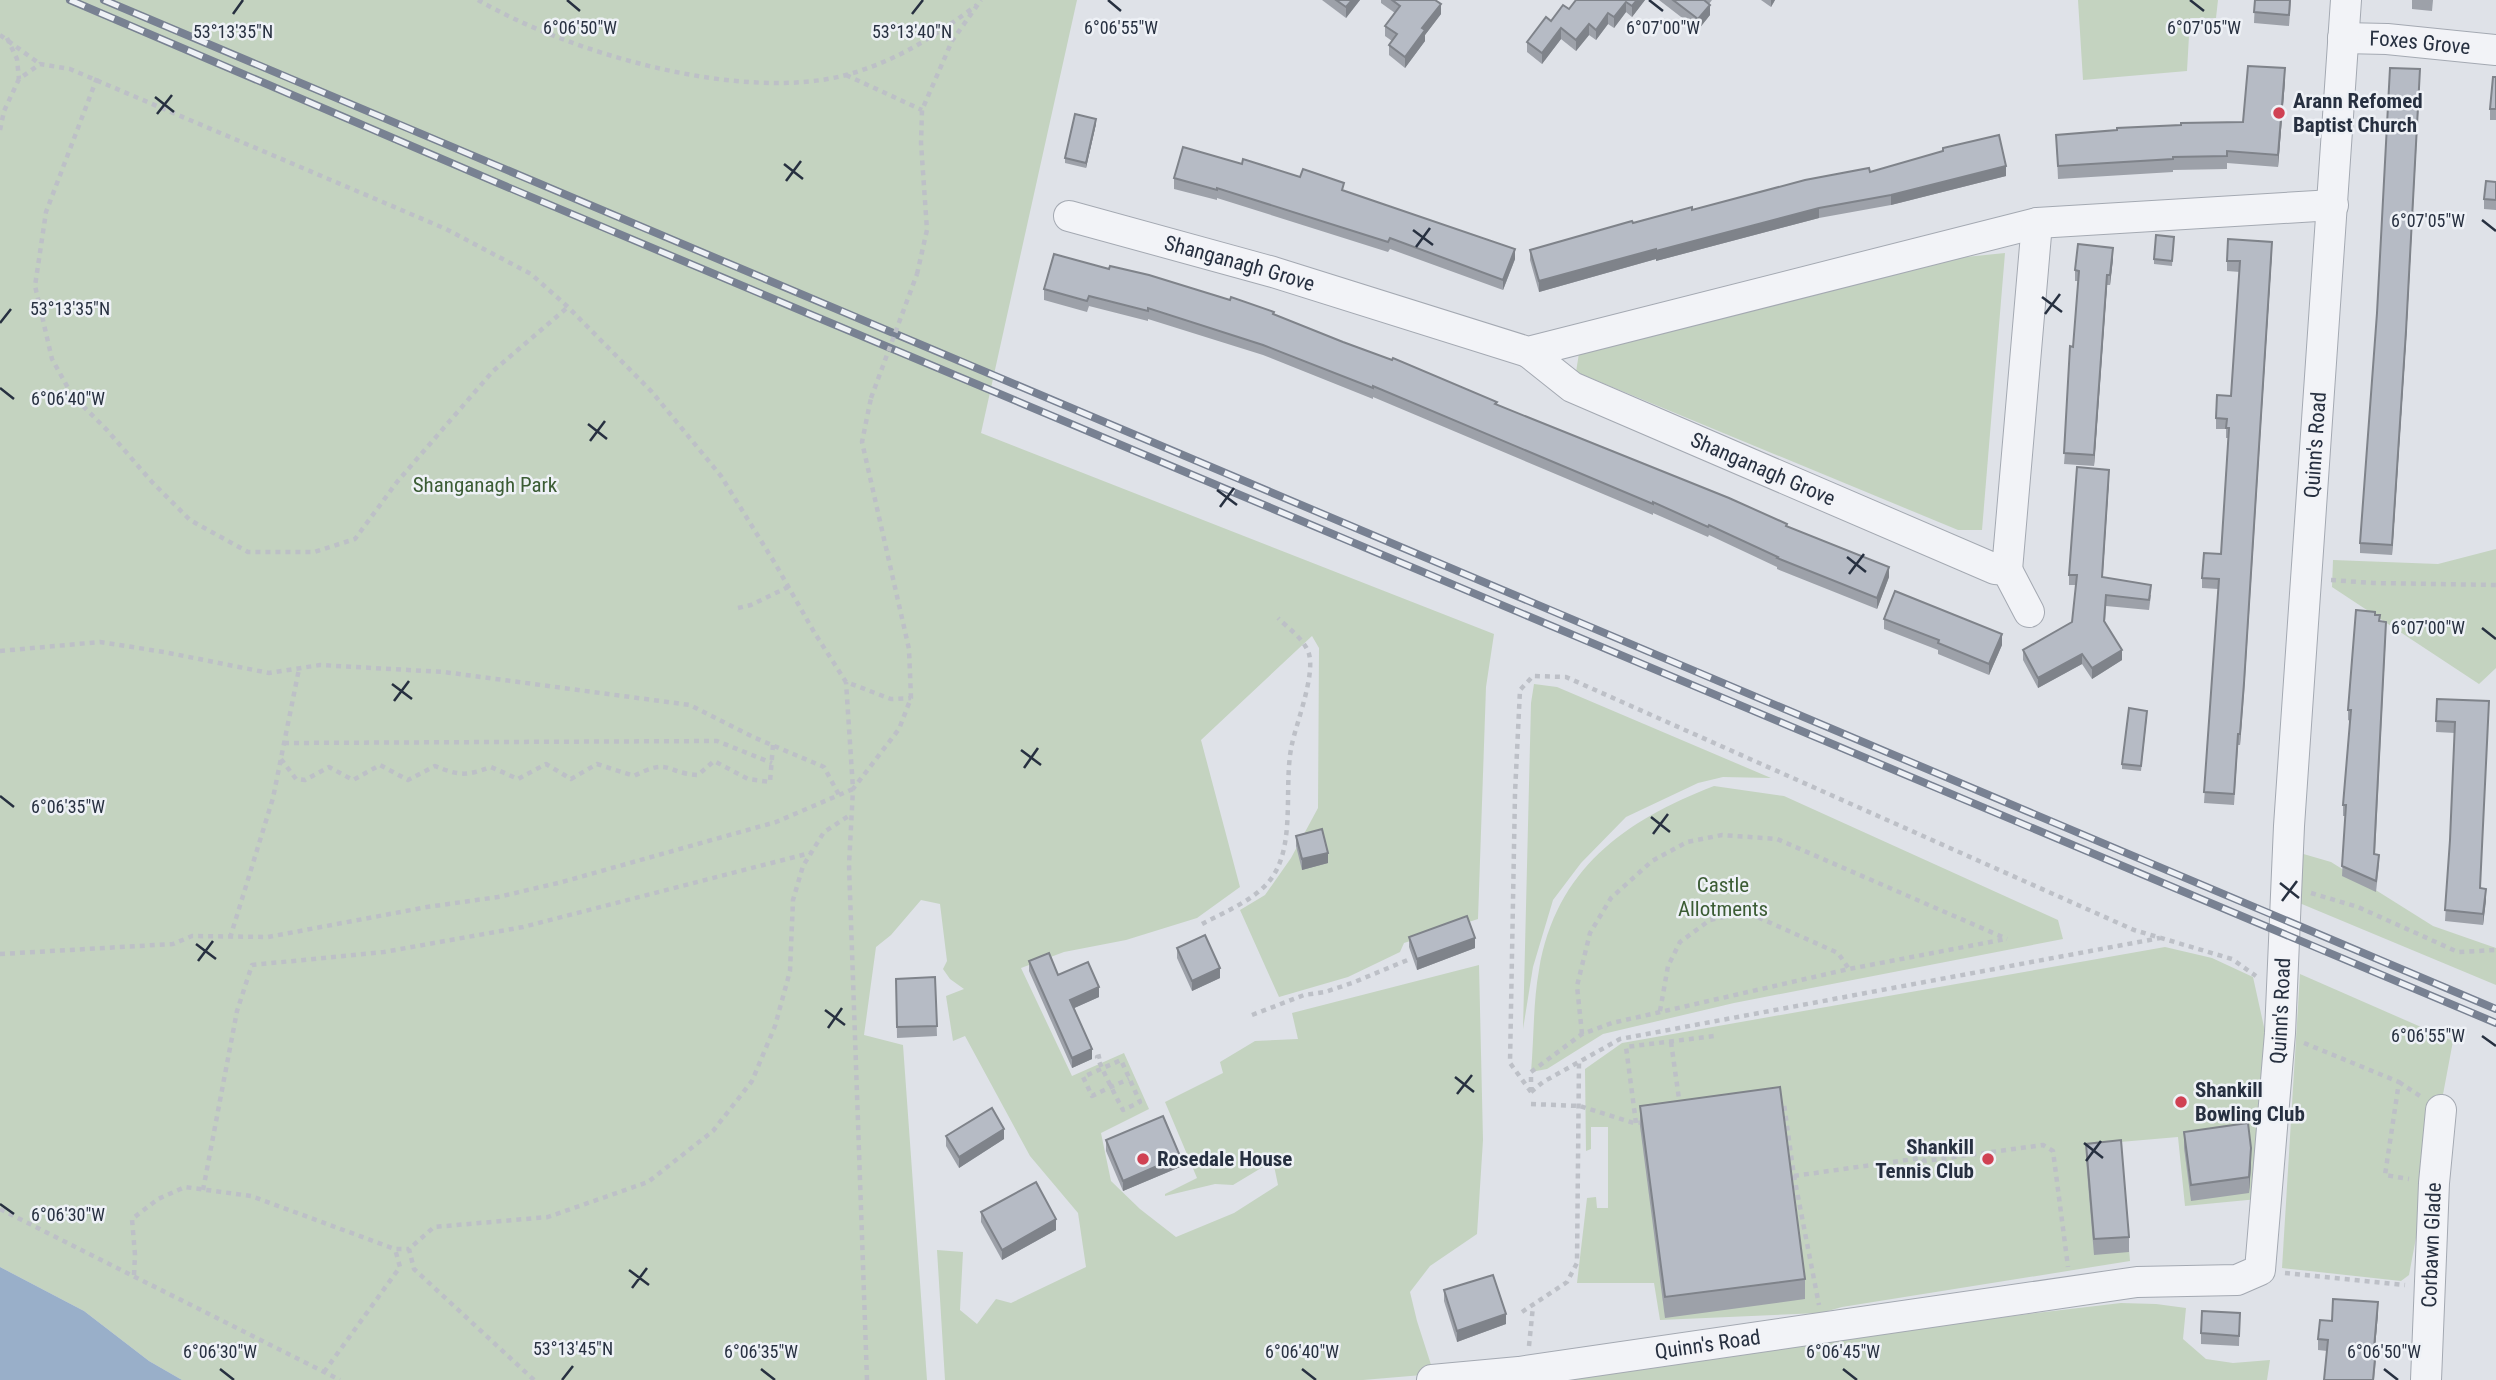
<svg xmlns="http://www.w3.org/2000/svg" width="2496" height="1380" font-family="'Roboto Condensed',sans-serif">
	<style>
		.green { fill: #c4d3c0 }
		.water { fill: #99afc9 }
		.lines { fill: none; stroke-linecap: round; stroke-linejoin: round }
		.minor-casing { stroke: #a4a9b2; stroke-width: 32 }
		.path { stroke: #bdc0c7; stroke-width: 4.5; stroke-dasharray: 5 5; stroke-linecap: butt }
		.minor { stroke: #f2f3f7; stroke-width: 30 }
		.rail-casing { stroke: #788192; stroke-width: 8 }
		.rail { stroke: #eef1f6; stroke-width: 5; stroke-dasharray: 16; stroke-linecap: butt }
		.path-bridge { stroke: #bdc0c7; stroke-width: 4.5; stroke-dasharray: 5 5; stroke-linecap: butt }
		.wall { fill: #9da1a9 }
		.shaded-wall { fill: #7f838a }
		.building { fill: #b6bbc5; stroke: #7f838a; stroke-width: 2 }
		.ticks { fill: none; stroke: #273040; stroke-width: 2.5 }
		.poi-dot { fill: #d04153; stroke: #eef1f6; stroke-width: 2.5 }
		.labels { text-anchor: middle; stroke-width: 5; stroke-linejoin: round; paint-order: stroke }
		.street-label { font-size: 21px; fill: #273040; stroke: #eef1f6 }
		.poi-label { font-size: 21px; font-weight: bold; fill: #273040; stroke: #eef1f6; text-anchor: start }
		.park-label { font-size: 21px; fill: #3b5c34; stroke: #eef1f6 }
		.ticks-label { font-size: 18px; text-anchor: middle; fill: #273040; stroke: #eef1f6; stroke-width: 5; stroke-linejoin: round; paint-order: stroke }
	</style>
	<rect width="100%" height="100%" fill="#dfe2e8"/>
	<!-- green -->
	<g class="green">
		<path d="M 0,0 L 1077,0 L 981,433 L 1494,634 L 1486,687 L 1478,919 L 1404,943 L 1400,952 L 1348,977 L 1279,997 L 1240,910 L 1265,895 L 1291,858 L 1318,808 L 1319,648 L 1312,636 L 1201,740 L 1240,887 L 1197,918 L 1126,940 L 1064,952 L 1021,968 L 1072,1076 L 1124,1053 L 1149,1109 L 1101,1133 L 1111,1181 L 1140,1209 L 1176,1237 L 1234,1213 L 1278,1185 L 1273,1161 L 1233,1185 L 1215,1184 L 1165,1196 L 1165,1194 L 1197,1178 L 1165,1102 L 1223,1073 L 1220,1062 L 1255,1041 L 1298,1039 L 1292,1013 L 1479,965 L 1483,1140 L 1477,1234 L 1430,1266 L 1410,1292 L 1417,1321 L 1434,1374 L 1363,1380 L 945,1380 L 937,1250 L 963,1252 L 960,1310 L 977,1324 L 996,1299 L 1011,1303 L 1086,1267 L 1078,1213 L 1030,1156 L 965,1036 L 953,1041 L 946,996 L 964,989 L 950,979 L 943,969 L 947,961 L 940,904 L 921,900 L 891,935 L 876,947 L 864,1035 L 903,1045 L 927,1380 L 182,1380 L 149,1361 L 84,1311 L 0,1267 Z"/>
		<path d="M 2078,0 L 2218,0 L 2216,18 L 2190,18 L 2187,71 L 2083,80 Z"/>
		<path d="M 2005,253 L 1982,530 L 1958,530 L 1576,372 L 1580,347 L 1956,258 Z"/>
		<path d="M 2496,549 L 2496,668 L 2479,684 L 2332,587 L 2333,560 L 2438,564 Z"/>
		<path d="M 1534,684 L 1557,687 L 1771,778 L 1723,777 L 1698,783 L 1626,817 L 1581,863 L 1553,900 L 1533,967 L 1523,1029 L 1531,703 Z"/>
		<path d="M 1714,786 L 1784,796 L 2058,920 L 2063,939 L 1734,1003 L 1603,1034 L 1547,1069 L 1531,1072 C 1534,1039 1533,1003 1539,970 C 1556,869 1624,821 1714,786 Z"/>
		<path d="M 2300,853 L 2331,862 L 2433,926 L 2496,948 L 2496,985 L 2297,902 Z"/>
		<path d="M 2165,947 L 2212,958 L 2253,977 L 2266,1036 L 2258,1199 L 2185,1206 L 2178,1137 L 2120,1142 L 2130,1261 L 1842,1307 L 1821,1313 L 1660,1320 L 1654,1283 L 1577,1283 L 1587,1198 L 1596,1197 L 1597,1208 L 1608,1208 L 1608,1127 L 1591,1127 L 1591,1149 L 1586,1151 L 1585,1069 L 1622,1043 Z"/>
		<path d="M 2300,974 L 2453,1041 L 2409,1275 L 2401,1281 L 2282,1268 Z"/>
		<path d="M 2121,1303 L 2156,1304 L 2186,1308 L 2183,1339 L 2206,1359 L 2233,1363 L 2270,1360 L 2267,1380 L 1559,1380 C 1746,1354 1933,1324 2121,1303 Z"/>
	</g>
	<!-- water -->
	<path class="water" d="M 0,1267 L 84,1311 L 149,1361 L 182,1380 L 0,1380 Z"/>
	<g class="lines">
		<defs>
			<g id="minor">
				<path id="s1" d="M 2343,38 L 2387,39 L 2496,50"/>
				<path id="s2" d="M 1069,216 L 1273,272 L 1528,352 L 2037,223 L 2333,205"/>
				<path id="s3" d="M 1528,352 L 1572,387 L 1995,569 L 2007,570 L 2037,223"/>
				<path d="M 2007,570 L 2029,612"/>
				<path id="s4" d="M 1432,1380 L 1519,1372 L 2137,1282 L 2237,1280 L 2260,1270 L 2280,1033 L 2289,826 L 2346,0"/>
				<path id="s5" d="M 2426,1380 L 2434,1183 L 2441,1110"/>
			</g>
		</defs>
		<!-- minor casing -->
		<use href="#minor" class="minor-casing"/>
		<!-- path -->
		<g class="path">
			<path d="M 478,0 C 570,53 741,103 846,75 C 897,61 935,36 977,5"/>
			<path d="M 0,35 L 40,64"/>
			<path d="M 7,38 L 17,59 L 19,79"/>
			<path d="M 846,75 L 922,110"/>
			<path d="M 97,78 L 46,212 L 35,286 L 52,359 L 72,395 L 107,430 L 152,482 L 190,520 L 248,552 L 314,552 L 355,539 L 397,482 L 493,371 L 568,307"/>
			<path d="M 0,130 L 4,111 L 19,79 L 40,64 L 70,69 L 446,229 L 531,274 L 568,307 L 652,392 L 721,476 L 776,565 L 814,632 L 846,682 L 891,699 L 911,698"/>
			<path d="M 917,274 L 927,230 L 921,143 L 922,110 L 952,41 L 981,0"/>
			<path d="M 2331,580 L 2373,583 L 2496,585"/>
			<path d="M 738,608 L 751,605 L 788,587"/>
			<path d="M 0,651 L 100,642 L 164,652 L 269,673 L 320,665 L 444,672 L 690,705 L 753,737 L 824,767 L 839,795"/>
			<path d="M 284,743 L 717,741 L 772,763"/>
			<path d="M 281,759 L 296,779 L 305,780 L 329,767 L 353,780 L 380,765 L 408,780 L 435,766 C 460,776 466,776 491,767 L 518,779 L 546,764 L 571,779 L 597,764 L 634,776 C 671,757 664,773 698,775 L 714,761 L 748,779 L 770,782 L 773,745"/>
			<path d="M 2311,893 L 2358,907 L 2458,952 L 2496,950"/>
			<path d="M 1202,924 C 1226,911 1258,899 1273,876 C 1296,841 1283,784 1292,744 C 1297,721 1315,676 1309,654 C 1305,640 1288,628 1278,618"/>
			<path d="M 230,938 L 273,798 L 299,669"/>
			<path d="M 0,954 L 173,944 L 192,936 L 268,937 L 427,907 L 498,897 L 562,882 L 776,822 L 853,789 L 846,682"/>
			<path d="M 1660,1011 L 1668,966 L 1680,942 L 1710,920 L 1746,912 L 1838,953 L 1849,969"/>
			<path d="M 1252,1015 L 1304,995 L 1325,992 L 1352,983 L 1410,959"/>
			<path d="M 1582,1034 L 1577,986 L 1590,933 L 1611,898 L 1652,861 L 1687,842 L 1722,835 L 1777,839 L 2007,939"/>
			<path d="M 1671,1042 L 1680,1106"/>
			<path d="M 2304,1043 L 2399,1082 L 2385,1175 L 2409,1179"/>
			<path d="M 1101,1056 L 1097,1057 C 1105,1075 1114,1093 1123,1110 L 1140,1102 L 1121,1060 L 1083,1077 L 1092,1096 C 1104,1090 1117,1084 1129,1079"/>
			<path d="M 2399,1082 L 2420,1096"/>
			<path d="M 1531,1092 L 1510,1063 L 1515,793 L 1520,690 L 1533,676 L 1566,677 L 2134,930 L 2232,959 L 2256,976"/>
			<path d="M 1531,1092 L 1543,1082 L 1620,1039 L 2160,938"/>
			<path d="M 1531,1092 L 1531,1072 L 1582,1034 L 1612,1023 L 1849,969 L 2006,939"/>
			<path d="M 1531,1104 L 1580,1106 L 1634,1123 L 1646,1122"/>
			<path d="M 1776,1105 L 1784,1104 L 1794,1176 L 1819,1305"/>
			<path d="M 1636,1123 L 1626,1047 L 1714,1036"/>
			<path d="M 1794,1176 L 1921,1158 L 1925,1161 L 2043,1145 L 2053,1151 L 2068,1267"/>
			<path d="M 203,1190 L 237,1011 L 252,965 L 384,952 L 523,927 L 810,853"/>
			<path d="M 0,1209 L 340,1380"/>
			<path d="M 2285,1273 L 2405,1285"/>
			<path d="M 134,1275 L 135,1255 L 132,1219 L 158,1199 L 185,1187 L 251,1196 L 395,1249 L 409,1249"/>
			<path d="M 1522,1312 L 1567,1282 L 1577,1263 L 1579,1061"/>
			<path d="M 1529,1346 L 1533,1306"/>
			<path d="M 324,1372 L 400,1267 L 395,1249"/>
			<path d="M 534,1380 L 414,1269 L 409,1249 L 434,1227 L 548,1217 L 648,1182 L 713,1131 L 752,1081 L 775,1026 L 790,971 L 793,900 L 803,866 L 824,832 L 850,815"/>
			<path d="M 867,1380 L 849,865 L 853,789 L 899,729 L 911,698 L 909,649 L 862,442 L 871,398"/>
		</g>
		<!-- minor -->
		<use href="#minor" class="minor"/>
		<defs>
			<g id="rail">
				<path d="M 70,0 L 505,186 L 2496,1023"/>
				<path d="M 104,0 L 2496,1009"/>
			</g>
		</defs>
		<!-- rail casing -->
		<use href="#rail" class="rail-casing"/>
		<!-- rail -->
		<use href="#rail" class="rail"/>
		<!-- path-bridge -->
		<path class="path-bridge" d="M 871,398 L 917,274"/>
	</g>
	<!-- wall -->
	<g class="wall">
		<path d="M 1322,0 L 1360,0 L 1346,18 Z"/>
		<path d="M 1381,0 L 1435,0 L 1441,14 L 1425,35 L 1425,41 L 1405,68 L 1389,55 L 1389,45 L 1392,41 L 1385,36 L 1385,26 L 1395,13 L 1381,3 Z"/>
		<path d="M 1645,0 L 1632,17 L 1626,12 L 1614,28 L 1608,24 L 1596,40 L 1589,35 L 1576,51 L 1561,39 L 1542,64 L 1527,52 L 1527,42 L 1551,21 L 1569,9 Z"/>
		<path d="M 1659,0 L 1712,0 L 1709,4 L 1710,15 L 1698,30 Z"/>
		<path d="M 1761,0 L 1775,0 L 1771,7 Z"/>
		<path d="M 2255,0 L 2291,0 L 2289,26 L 2254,23 Z"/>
		<path d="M 2412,0 L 2433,0 L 2432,11 L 2412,9 Z"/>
		<path d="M 2496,77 L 2496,120 L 2490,120 L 2490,109 Z"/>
		<path d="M 2420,80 L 2406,341 L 2392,555 L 2360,553 L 2360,543 Z"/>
		<path d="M 2285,81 L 2278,167 L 2227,163 L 2227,169 L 2173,170 L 2173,172 L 2058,179 L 2056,135 L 2243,122 Z"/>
		<path d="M 1096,124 L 1086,168 L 1065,163 L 1065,158 Z"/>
		<path d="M 1242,164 L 1300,177 L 1344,191 L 1515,259 L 1503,290 L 1390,249 L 1388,252 L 1217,198 L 1217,200 L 1174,189 L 1174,178 Z"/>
		<path d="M 1870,172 L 2006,176 L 1891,205 L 1819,218 L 1656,261 L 1656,259 L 1539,292 L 1530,260 L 1530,250 L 1633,223 Z"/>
		<path d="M 2496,182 L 2496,210 L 2484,209 L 2484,199 Z"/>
		<path d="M 2174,237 L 2172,266 L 2154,264 L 2154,259 Z"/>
		<path d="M 2272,252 L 2244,694 L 2240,745 L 2238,745 L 2234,805 L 2204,803 L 2218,589 L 2202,588 L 2202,578 L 2221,554 L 2228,438 L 2226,438 L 2226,429 L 2216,429 L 2216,418 L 2231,396 L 2240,272 L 2227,271 L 2227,261 Z"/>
		<path d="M 2113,259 L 2110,285 L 2107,285 L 2094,466 L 2064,464 L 2078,281 L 2075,281 L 2075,270 Z"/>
		<path d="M 1044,289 L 1274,314 L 1497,405 L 1787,527 L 1889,577 L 1877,609 L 1777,569 L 1777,567 L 1709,535 L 1708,537 L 1653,513 L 1653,515 L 1373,397 L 1373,399 L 1263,355 L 1148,319 L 1148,321 L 1089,306 L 1087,312 L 1044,300 Z"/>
		<path d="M 2109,480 L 2102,577 L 2151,595 L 2149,610 L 2106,606 L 2105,623 L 2122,660 L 2092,679 L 2082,664 L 2038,688 L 2023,660 L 2023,650 L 2072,622 L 2076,585 L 2069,585 L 2069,575 Z"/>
		<path d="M 2375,615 L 2386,632 L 2375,854 L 2379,865 L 2376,892 L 2342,876 L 2345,816 L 2343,816 L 2343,805 L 2350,721 L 2348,720 L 2348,710 Z"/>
		<path d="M 1884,619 L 2002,645 L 1989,675 L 1938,654 L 1938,650 L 1884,629 Z"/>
		<path d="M 2437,699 L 2489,701 L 2480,888 L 2486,900 L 2483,925 L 2445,921 L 2450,840 L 2455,733 L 2436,732 Z"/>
		<path d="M 2147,716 L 2141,771 L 2122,769 L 2122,764 Z"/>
		<path d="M 1296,836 L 1328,863 L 1302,870 L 1296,846 Z"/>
		<path d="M 1409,937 L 1475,948 L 1417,970 L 1409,947 Z"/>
		<path d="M 1177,948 L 1220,978 L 1192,991 L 1177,958 Z"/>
		<path d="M 1029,961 L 1058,975 L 1099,997 L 1074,1008 L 1092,1059 L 1072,1068 L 1029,971 Z"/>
		<path d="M 935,977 L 937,1036 L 897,1038 L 896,979 Z"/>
		<path d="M 1640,1106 L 1805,1279 L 1805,1299 L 1665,1318 L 1640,1126 Z"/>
		<path d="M 2184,1132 L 2251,1164 L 2249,1193 L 2191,1201 L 2184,1148 Z"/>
		<path d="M 946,1136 L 1004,1139 L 959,1168 L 946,1146 Z"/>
		<path d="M 1106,1140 L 1180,1167 L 1123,1191 L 1106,1151 Z"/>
		<path d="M 2086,1144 L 2129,1237 L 2129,1252 L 2094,1255 L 2086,1159 Z"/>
		<path d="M 981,1212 L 1056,1230 L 1002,1260 L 981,1222 Z"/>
		<path d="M 1444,1290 L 1506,1324 L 1457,1342 L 1444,1301 Z"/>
		<path d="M 2240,1313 L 2239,1346 L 2201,1344 L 2201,1333 Z"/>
		<path d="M 2378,1313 L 2375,1348 L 2376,1359 L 2374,1380 L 2324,1380 L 2327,1351 L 2318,1350 L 2318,1339 Z"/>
	</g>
	<!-- shaded-wall -->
	<g class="shaded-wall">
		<path d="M 1352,0 L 1360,0 L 1346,18 L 1346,7 Z"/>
		<path d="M 1637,0 L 1645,0 L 1632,17 L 1632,6 Z"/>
		<path d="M 1771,0 L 1775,0 L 1771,7 Z"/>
		<path d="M 1626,2 L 1626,12 L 1614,28 L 1614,17 Z"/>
		<path d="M 1441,4 L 1441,14 L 1425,35 L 1425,41 L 1405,68 L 1405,57 L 1422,28 Z"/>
		<path d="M 1710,5 L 1710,15 L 1698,30 L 1698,19 Z"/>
		<path d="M 1608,13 L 1608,24 L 1596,40 L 1596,30 Z"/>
		<path d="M 1589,24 L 1589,35 L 1576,51 L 1576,40 Z"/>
		<path d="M 1561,28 L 1561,39 L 1542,64 L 1542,53 Z"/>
		<path d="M 2285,68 L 2285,81 L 2278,167 L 2278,155 Z"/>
		<path d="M 2420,69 L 2406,341 L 2392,555 L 2392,545 Z"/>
		<path d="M 1096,119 L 1096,124 L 1086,168 L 1086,163 Z"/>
		<path d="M 2006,166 L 2006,176 L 1891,205 L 1891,195 Z"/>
		<path d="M 1819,208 L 1819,218 L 1656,261 L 1656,251 Z"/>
		<path d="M 2272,242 L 2272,252 L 2240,745 L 2240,734 Z"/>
		<path d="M 2113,248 L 2113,259 L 2110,285 L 2110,275 Z"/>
		<path d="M 1515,249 L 1515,259 L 1503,290 L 1503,280 Z"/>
		<path d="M 1656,249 L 1656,259 L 1539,292 L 1539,281 Z"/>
		<path d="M 2107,275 L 2107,285 L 2094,466 L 2094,455 Z"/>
		<path d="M 2109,470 L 2109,480 L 2102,587 L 2102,577 Z"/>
		<path d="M 1889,567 L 1889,577 L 1877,609 L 1877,598 Z"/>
		<path d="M 2002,634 L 2002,645 L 1989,675 L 1989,664 Z"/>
		<path d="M 2122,650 L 2122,660 L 2092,679 L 2092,668 Z"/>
		<path d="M 2082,654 L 2082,664 L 2038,688 L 2038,678 Z"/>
		<path d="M 1328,853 L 1328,863 L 1302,870 L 1302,859 Z"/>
		<path d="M 2486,889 L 2486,900 L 2483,925 L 2483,914 Z"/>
		<path d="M 1475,938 L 1475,948 L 1417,970 L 1417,959 Z"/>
		<path d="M 1220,968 L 1220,978 L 1192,991 L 1192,981 Z"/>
		<path d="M 1099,987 L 1099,997 L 1070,1010 L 1070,1000 Z"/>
		<path d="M 1092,1049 L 1092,1059 L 1072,1068 L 1072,1058 Z"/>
		<path d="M 1004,1129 L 1004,1139 L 959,1168 L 959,1157 Z"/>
		<path d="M 2251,1148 L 2251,1164 L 2249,1193 L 2249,1177 Z"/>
		<path d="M 1180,1156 L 1180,1167 L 1123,1191 L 1123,1181 Z"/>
		<path d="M 1056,1219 L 1056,1230 L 1002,1260 L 1002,1250 Z"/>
		<path d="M 2378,1302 L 2378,1313 L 2374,1359 L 2374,1348 Z"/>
		<path d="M 1506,1314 L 1506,1324 L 1457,1342 L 1457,1331 Z"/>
	</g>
	<!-- building -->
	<g class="building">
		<path d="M 1336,0 L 1352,0 L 1346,7 Z"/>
		<path d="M 1392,0 L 1435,0 L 1441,4 L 1422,28 L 1425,30 L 1405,57 L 1389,45 L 1397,34 L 1385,26 L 1400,6 Z"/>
		<path d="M 1576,0 L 1637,0 L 1632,6 L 1626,2 L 1614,17 L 1608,13 L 1596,30 L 1589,24 L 1576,40 L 1561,28 L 1542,53 L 1527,42 L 1546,17 L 1551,21 L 1563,5 L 1569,9 Z"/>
		<path d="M 1673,0 L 1704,0 L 1710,5 L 1698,19 Z"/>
		<path d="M 2255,0 L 2290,0 L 2289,15 L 2254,12 Z"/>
		<path d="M 2248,66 L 2285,68 L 2278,155 L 2227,151 L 2227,156 L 2173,157 L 2173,159 L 2058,166 L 2056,135 L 2117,130 L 2117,128 L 2181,125 L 2181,123 L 2243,122 Z"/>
		<path d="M 2390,68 L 2420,69 L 2406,331 L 2392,545 L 2360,543 L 2377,313 Z"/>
		<path d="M 2493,77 L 2496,77 L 2496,109 L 2490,109 Z"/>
		<path d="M 1075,114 L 1096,119 L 1086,163 L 1065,158 Z"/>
		<path d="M 1999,135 L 2006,166 L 1891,195 L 1819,208 L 1656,251 L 1656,249 L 1539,281 L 1530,250 L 1632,221 L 1633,223 L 1692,207 L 1692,210 L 1805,180 L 1869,168 L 1870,172 L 1943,151 L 1943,148 Z"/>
		<path d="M 1183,147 L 1242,164 L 1243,159 L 1300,177 L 1303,169 L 1344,183 L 1342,190 L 1515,249 L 1503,280 L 1390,238 L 1388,242 L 1217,188 L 1217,190 L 1174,178 Z"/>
		<path d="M 2486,181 L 2496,182 L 2496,200 L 2484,199 Z"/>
		<path d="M 2156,235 L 2174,237 L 2172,261 L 2154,259 Z"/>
		<path d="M 2228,239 L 2272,242 L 2244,683 L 2240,734 L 2238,734 L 2234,794 L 2204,792 L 2219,579 L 2202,578 L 2204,553 L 2221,554 L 2229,428 L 2226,428 L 2227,419 L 2216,418 L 2217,395 L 2231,396 L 2240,261 L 2227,261 Z"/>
		<path d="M 2078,244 L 2113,248 L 2110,275 L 2107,275 L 2094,455 L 2064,453 L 2070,346 L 2073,347 L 2079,271 L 2075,270 Z"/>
		<path d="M 1054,254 L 1109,269 L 1110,266 L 1149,275 L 1230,300 L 1231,297 L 1274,312 L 1273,314 L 1343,342 L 1392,360 L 1393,358 L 1497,402 L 1495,404 L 1729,498 L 1787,524 L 1786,526 L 1889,567 L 1877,598 L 1777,558 L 1778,557 L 1709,525 L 1708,527 L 1653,502 L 1653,504 L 1373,386 L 1373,388 L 1263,345 L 1148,308 L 1148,311 L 1089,296 L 1087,301 L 1044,289 Z"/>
		<path d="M 2077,467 L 2109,470 L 2102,577 L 2151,585 L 2149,600 L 2106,595 L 2104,621 L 2122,650 L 2092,668 L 2082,654 L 2038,678 L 2023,650 L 2072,622 L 2077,575 L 2069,575 Z"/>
		<path d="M 1895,591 L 2002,634 L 1989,664 L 1938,643 L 1939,640 L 1884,619 Z"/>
		<path d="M 2356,610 L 2375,612 L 2375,615 L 2380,615 L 2379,621 L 2386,622 L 2374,854 L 2379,855 L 2376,881 L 2342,866 L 2346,805 L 2343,805 L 2351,710 L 2348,710 Z"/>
		<path d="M 2437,699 L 2489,701 L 2480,888 L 2486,889 L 2483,914 L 2445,910 L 2450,840 L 2455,722 L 2436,721 Z"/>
		<path d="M 2129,708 L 2147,711 L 2141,766 L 2122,764 Z"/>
		<path d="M 1322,829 L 1328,853 L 1302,859 L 1296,836 Z"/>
		<path d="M 1467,916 L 1475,938 L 1417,959 L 1409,937 Z"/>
		<path d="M 1205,935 L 1220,968 L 1192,981 L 1177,948 Z"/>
		<path d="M 1049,953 L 1058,975 L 1088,962 L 1099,987 L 1070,1000 L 1092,1049 L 1072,1058 L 1029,961 Z"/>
		<path d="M 935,977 L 937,1026 L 897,1027 L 896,979 Z"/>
		<path d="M 1780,1087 L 1805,1279 L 1665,1297 L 1640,1106 Z"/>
		<path d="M 992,1108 L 1004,1129 L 959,1157 L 946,1136 Z"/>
		<path d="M 1163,1116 L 1180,1156 L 1123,1181 L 1106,1140 Z"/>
		<path d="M 2248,1123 L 2251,1148 L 2249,1177 L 2191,1185 L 2184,1132 Z"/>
		<path d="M 2121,1140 L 2129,1237 L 2094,1239 L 2086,1144 Z"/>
		<path d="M 1036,1182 L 1056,1219 L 1002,1250 L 981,1212 Z"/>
		<path d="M 1493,1275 L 1506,1314 L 1457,1331 L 1444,1290 Z"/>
		<path d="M 2333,1299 L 2378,1302 L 2374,1348 L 2376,1348 L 2373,1380 L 2324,1380 L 2328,1340 L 2318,1339 L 2320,1320 L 2332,1321 Z"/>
		<path d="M 2202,1311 L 2240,1313 L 2239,1336 L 2201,1333 Z"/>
	</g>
	<!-- ticks -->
	<path class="ticks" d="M 567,0 L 580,11M 1108,0 L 1121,11M 1649,0 L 1663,11M 2190,0 L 2204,11M 233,14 L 243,0M 912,14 L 923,0M 155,97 L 174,112M 157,114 L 172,95M 784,164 L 803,179M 786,181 L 801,161M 2482,220 L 2496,231M 1413,230 L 1433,245M 1416,247 L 1430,228M 2042,297 L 2062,312M 2045,314 L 2060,294M 0,323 L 11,309M 0,388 L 14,399M 588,424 L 607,439M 590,441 L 605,421M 1217,490 L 1237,505M 1220,507 L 1234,488M 1847,557 L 1866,572M 1849,574 L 1864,554M 2482,628 L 2496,639M 392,684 L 412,699M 394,701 L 409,681M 1021,750 L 1041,765M 1024,768 L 1038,748M 0,796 L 14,807M 1651,817 L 1670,832M 1653,834 L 1668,814M 2280,883 L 2299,898M 2282,901 L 2297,881M 196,944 L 216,959M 198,961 L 213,941M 825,1010 L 845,1025M 828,1028 L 842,1008M 2482,1036 L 2496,1046M 1455,1077 L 1474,1092M 1457,1094 L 1472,1075M 2084,1143 L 2103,1158M 2086,1161 L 2101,1141M 0,1204 L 14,1214M 629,1270 L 649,1285M 632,1288 L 647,1268M 220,1369 L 234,1380M 761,1369 L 775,1380M 1302,1369 L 1316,1380M 1843,1369 L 1857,1380M 2384,1369 L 2398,1380M 562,1380 L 573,1366"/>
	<!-- markers -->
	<g class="poi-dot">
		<circle cx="2279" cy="113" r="7"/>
		<circle cx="2181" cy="1102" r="7"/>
		<circle cx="1143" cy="1159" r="7"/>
		<circle cx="1988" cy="1159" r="7"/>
	</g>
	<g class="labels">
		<!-- street labels -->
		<g class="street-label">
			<text dy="7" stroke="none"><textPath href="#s1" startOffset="77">Foxes Grove</textPath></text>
			<text dy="7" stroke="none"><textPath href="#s2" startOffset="177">Shanganagh Grove</textPath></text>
			<text dy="7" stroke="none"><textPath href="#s4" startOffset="1664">Quinn's Road</textPath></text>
			<text dy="7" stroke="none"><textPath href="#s3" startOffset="264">Shanganagh Grove</textPath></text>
			<text dy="7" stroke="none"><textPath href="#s4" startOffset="1097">Quinn's Road</textPath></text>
			<text dy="7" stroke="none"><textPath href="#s5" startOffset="135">Corbawn Glade</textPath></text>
			<text dy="7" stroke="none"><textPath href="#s4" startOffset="278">Quinn's Road</textPath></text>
		</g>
		<!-- poi labels -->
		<g class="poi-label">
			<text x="2293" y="108">Arann Refomed<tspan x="2293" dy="24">Baptist Church</tspan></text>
			<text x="2195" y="1097">Shankill<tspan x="2195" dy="24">Bowling Club</tspan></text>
			<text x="1974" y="1154" text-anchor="end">Shankill<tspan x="1974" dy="24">Tennis Club</tspan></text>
			<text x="1157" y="1166">Rosedale House</text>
		</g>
		<!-- park labels -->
		<g class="park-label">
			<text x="485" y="492">Shanganagh Park</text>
			<text x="1723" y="892">Castle<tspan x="1723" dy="24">Allotments</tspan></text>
		</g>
	</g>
	<g class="ticks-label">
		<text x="1663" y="34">6°07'00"W</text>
		<text x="580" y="34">6°06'50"W</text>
		<text x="1121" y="34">6°06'55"W</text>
		<text x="2204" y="34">6°07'05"W</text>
		<text x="233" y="38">53°13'35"N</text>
		<text x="912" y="38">53°13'40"N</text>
		<text x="2428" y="227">6°07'05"W</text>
		<text x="70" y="315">53°13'35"N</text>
		<text x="68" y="405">6°06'40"W</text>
		<text x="2428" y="634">6°07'00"W</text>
		<text x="68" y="813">6°06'35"W</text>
		<text x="2428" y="1042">6°06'55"W</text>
		<text x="68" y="1221">6°06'30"W</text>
		<text x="573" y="1355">53°13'45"N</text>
		<text x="220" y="1358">6°06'30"W</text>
		<text x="761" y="1358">6°06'35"W</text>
		<text x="1302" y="1358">6°06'40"W</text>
		<text x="1843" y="1358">6°06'45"W</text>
		<text x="2384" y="1358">6°06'50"W</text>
	</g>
</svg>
